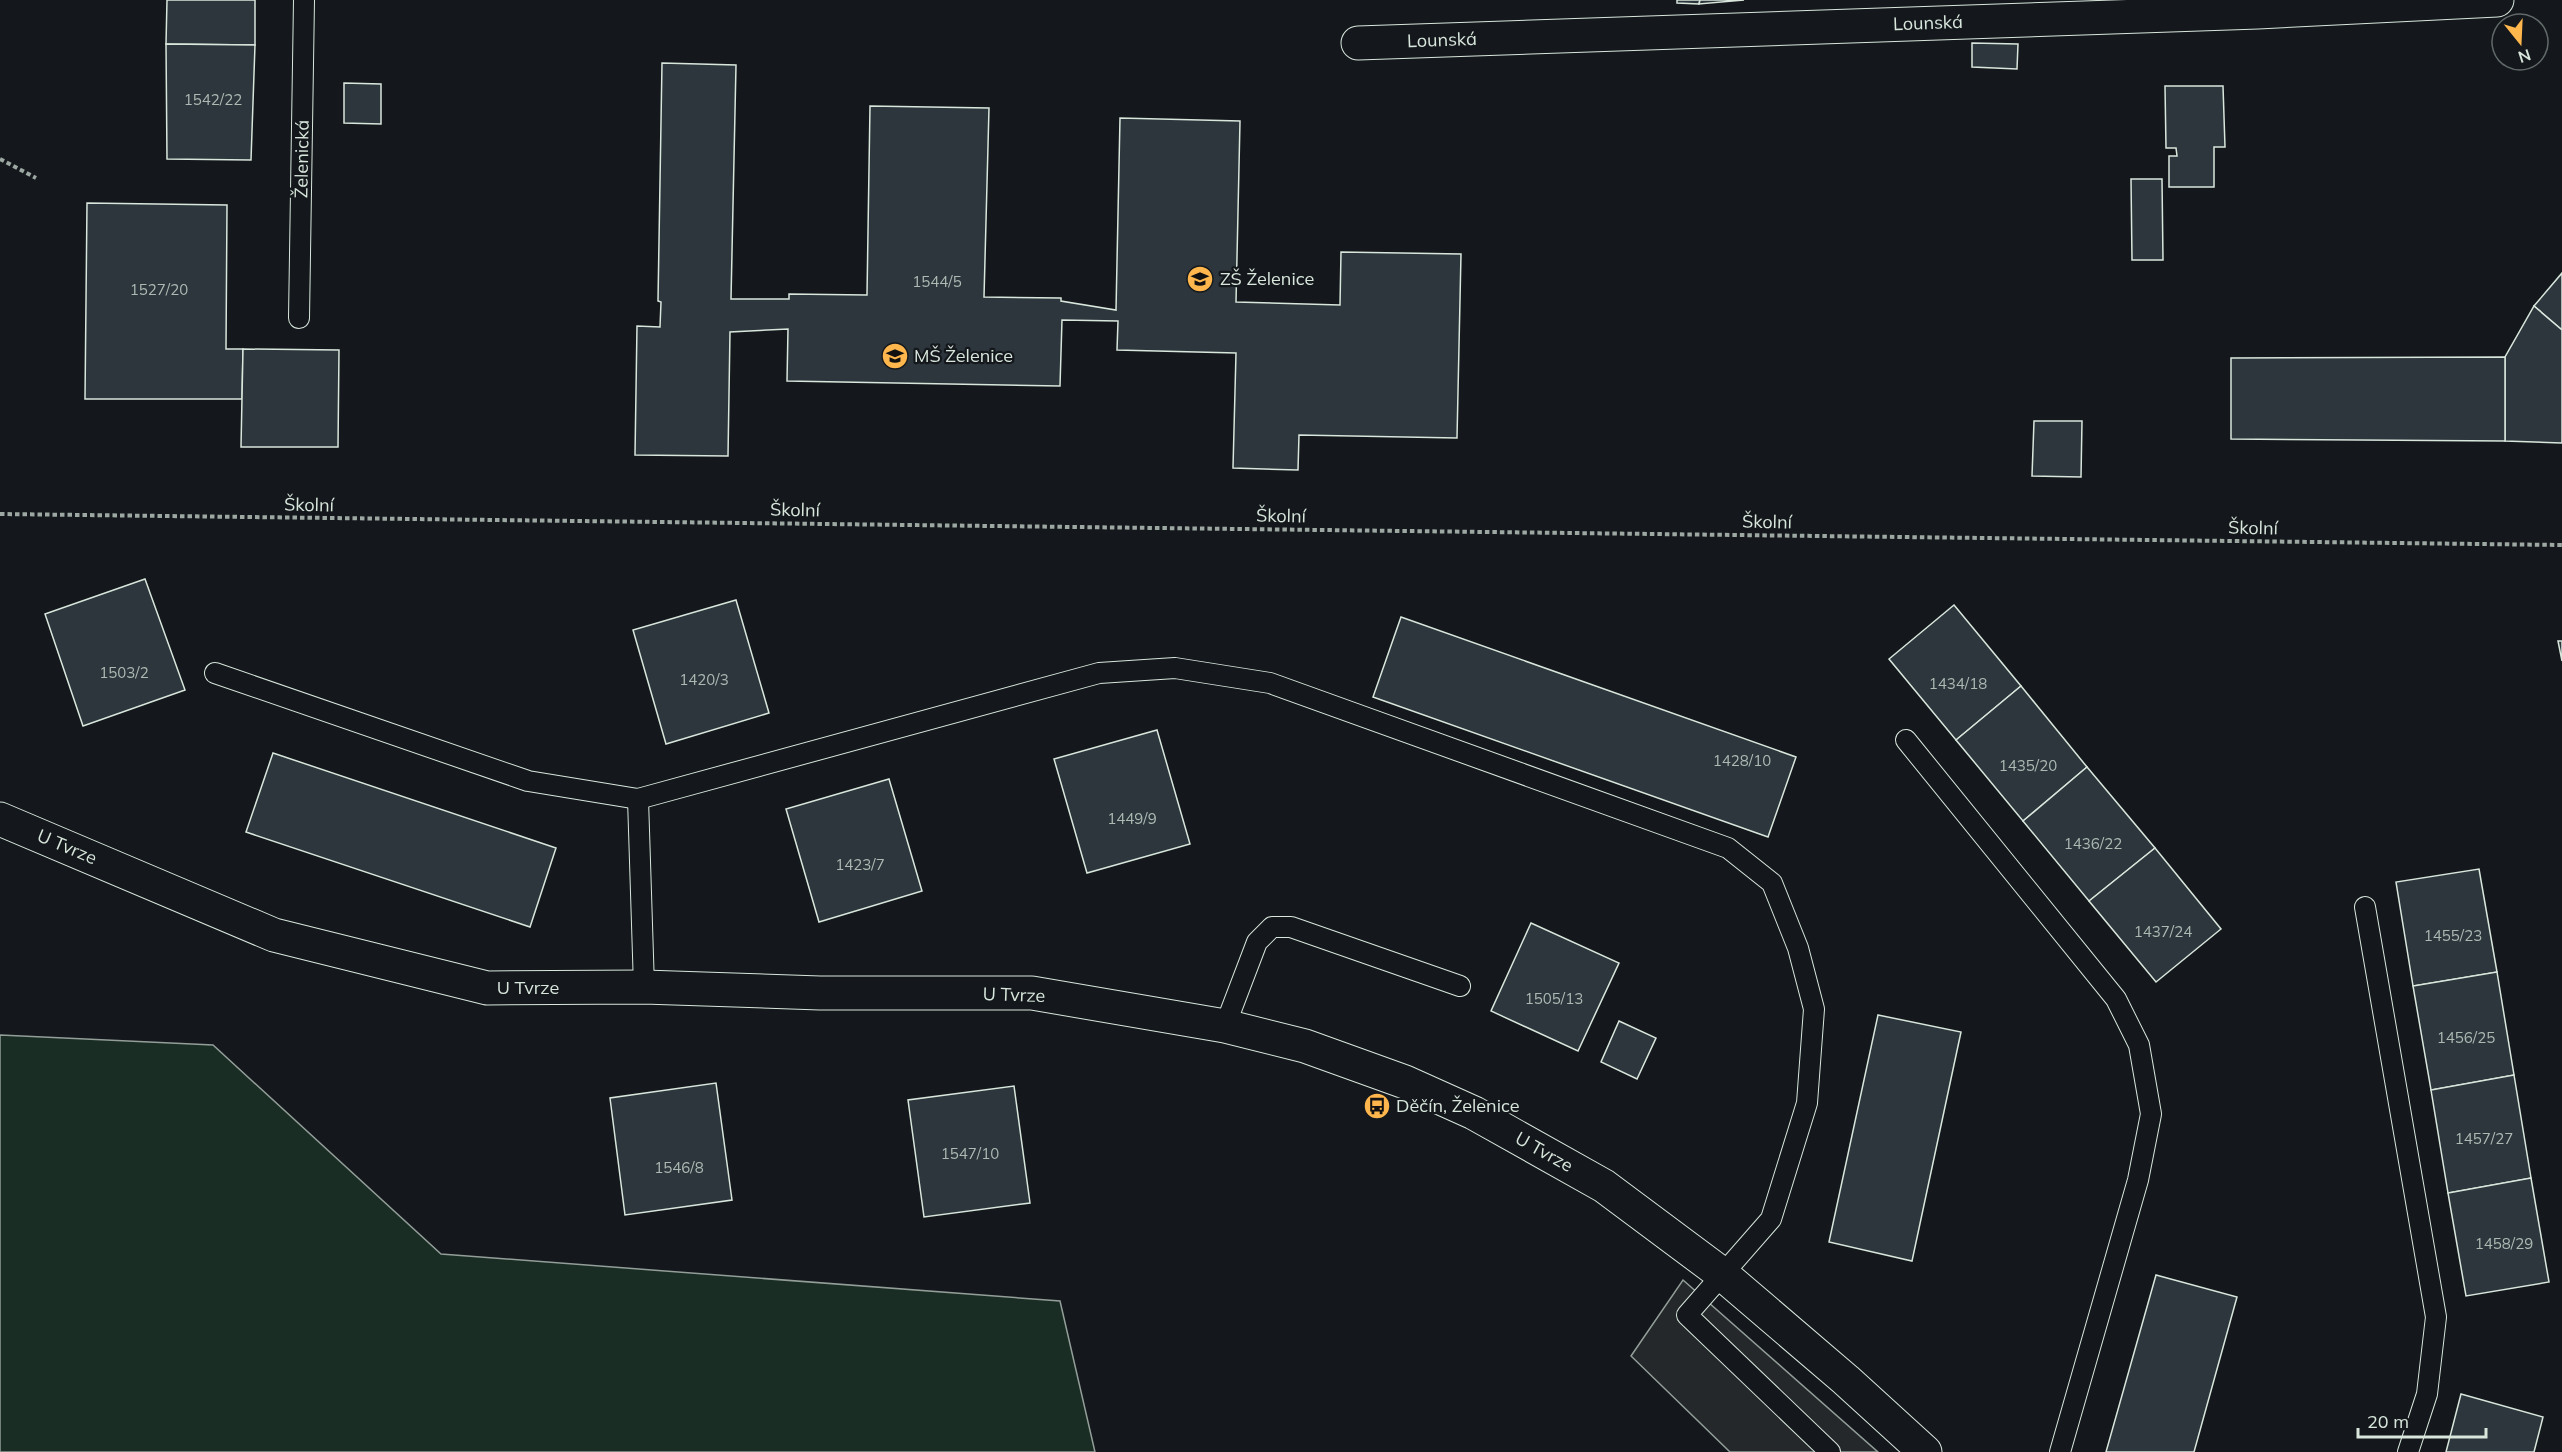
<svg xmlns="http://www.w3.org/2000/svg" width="2562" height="1452" font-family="Mulish,sans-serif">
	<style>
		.green { fill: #1a2d24; stroke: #939e99; stroke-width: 1.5 }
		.parking { fill: #24282b; stroke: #939e99; stroke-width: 1.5 }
		.building { fill: #2c363c; stroke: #d8e6dc; stroke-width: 1.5 }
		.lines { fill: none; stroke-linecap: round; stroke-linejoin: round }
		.lane-casing { stroke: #d8e6dc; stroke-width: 22 }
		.street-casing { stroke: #d8e6dc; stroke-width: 35 }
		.path { stroke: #9da8a2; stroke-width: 4; stroke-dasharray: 4.5 3; stroke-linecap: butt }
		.lane { stroke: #14181c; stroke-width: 20 }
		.street { stroke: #14181c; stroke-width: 33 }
		.labels { text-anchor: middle; stroke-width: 4.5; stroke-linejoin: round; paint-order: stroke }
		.number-label { font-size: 15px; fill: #adbab4 }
		.street-label { font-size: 18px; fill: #d8e6dc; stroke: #14181c }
		.poi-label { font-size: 18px; fill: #d8e6dc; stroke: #14181c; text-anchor: start }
	</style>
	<rect width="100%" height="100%" fill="#14181c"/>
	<!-- green -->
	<path class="green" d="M 0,1035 L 213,1045 L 441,1254 L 1060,1301 L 1095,1452 L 0,1452 Z"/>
	<!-- parking -->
	<path class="parking" d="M 1683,1280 L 1878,1452 L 1730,1452 L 1631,1356 Z"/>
	<!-- building -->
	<g class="building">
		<path d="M 167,0 L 255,0 L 255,45 L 166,44 Z"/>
		<path d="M 1677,0 L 1700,0 L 1699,4 L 1677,3 Z"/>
		<path d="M 1700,0 L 1744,0 L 1699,4 Z"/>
		<path d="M 1972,43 L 2018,44 L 2017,69 L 1972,67 Z"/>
		<path d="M 166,44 L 255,45 L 251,160 L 167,159 Z"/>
		<path d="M 662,63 L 736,65 L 731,299 L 789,299 L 789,294 L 867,295 L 870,106 L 989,108 L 984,297 L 1061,298 L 1061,301 L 1116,310 L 1120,118 L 1240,121 L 1236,302 L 1340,305 L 1341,252 L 1461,254 L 1457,438 L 1299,435 L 1298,470 L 1233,468 L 1236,353 L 1117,350 L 1118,321 L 1062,320 L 1060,386 L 787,381 L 788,329 L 730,332 L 728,456 L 635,455 L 637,326 L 660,327 L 661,302 L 658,301 Z"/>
		<path d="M 344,83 L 381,84 L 381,124 L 344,123 Z"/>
		<path d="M 2165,86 L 2223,86 L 2225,147 L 2214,147 L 2214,187 L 2169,187 L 2169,156 L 2177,156 L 2176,148 L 2166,148 Z"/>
		<path d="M 2131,179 L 2162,179 L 2163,260 L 2132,260 Z"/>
		<path d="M 87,203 L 227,205 L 226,349 L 243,349 L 242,399 L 85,399 Z"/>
		<path d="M 2562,273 L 2562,330 L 2534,306 Z"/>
		<path d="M 2534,306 L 2562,330 L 2562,443 L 2505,441 L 2505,357 Z"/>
		<path d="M 243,349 L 339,350 L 338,447 L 241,447 Z"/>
		<path d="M 2505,357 L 2505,441 L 2231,439 L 2231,358 Z"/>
		<path d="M 2034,421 L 2082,421 L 2081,477 L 2032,476 Z"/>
		<path d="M 145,579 L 185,690 L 83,726 L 45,614 Z"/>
		<path d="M 736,600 L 769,713 L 666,744 L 633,630 Z"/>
		<path d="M 1954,605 L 2021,686 L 1956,740 L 1889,659 Z"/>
		<path d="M 1401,617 L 1796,757 L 1768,837 L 1373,697 Z"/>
		<path d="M 2558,641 L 2562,641 L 2562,661 Z"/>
		<path d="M 2021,686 L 2087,767 L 2023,821 L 1956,740 Z"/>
		<path d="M 1157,730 L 1190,844 L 1087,873 L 1054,759 Z"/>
		<path d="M 273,753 L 556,848 L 530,927 L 246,832 Z"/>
		<path d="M 2087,767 L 2155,848 L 2089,901 L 2023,821 Z"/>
		<path d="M 889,779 L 922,891 L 819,922 L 786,809 Z"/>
		<path d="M 2155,848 L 2221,929 L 2156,982 L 2089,901 Z"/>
		<path d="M 2479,869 L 2497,972 L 2413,986 L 2396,882 Z"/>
		<path d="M 1531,923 L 1619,963 L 1578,1051 L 1491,1011 Z"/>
		<path d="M 2497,972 L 2514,1075 L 2431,1090 L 2413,986 Z"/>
		<path d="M 1878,1015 L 1961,1032 L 1912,1261 L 1829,1242 Z"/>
		<path d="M 1619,1021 L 1656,1038 L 1637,1079 L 1601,1062 Z"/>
		<path d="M 2514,1075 L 2531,1178 L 2448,1193 L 2431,1090 Z"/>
		<path d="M 716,1083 L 732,1200 L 625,1215 L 610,1098 Z"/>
		<path d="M 1014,1086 L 1030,1203 L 924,1217 L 908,1100 Z"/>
		<path d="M 2531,1178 L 2549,1282 L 2466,1296 L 2448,1193 Z"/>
		<path d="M 2156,1275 L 2237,1297 L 2194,1452 L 2106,1452 Z"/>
		<path d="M 2461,1394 L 2543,1417 L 2534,1452 L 2446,1452 Z"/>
	</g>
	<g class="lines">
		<defs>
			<g id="lane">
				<path d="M 299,318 L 304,0"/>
				<path d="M 215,673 L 528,781 L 638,799 L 1099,673 L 1175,668 L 1270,683 L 1728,848 L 1772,883 L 1798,948 L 1814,1009 L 1807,1103 L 1771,1219 L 1687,1315 L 1830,1452"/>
				<path d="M 1906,740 L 2116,999 L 2139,1045 L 2151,1114 L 2138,1180 L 2060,1452"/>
				<path d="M 638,799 L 644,987"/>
				<path d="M 2365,907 L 2436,1317 L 2427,1394 L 2408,1452"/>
				<path d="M 1225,1026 L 1257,942 L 1272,927 L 1291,927 L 1460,986"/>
			</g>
			<g id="street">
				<path d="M 1358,43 L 2258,12 L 2497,0"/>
				<path d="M 0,819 L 274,935 L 487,988 L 644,987 L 820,993 L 1032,993 L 1225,1026 L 1305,1046 L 1405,1082 L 1474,1113 L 1604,1186 L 1722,1274 L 1846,1380 L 1925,1452"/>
			</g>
		</defs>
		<!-- lane casing -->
		<use href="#lane" class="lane-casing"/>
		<!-- street casing -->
		<use href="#street" class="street-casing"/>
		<!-- path -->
		<g class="path">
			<path d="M 0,159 L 36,178"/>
			<path d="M 0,514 L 2562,545"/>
		</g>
		<!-- lane -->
		<use href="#lane" class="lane"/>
		<!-- street -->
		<use href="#street" class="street"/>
	</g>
	<!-- icons -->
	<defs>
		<symbol id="school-disc" viewBox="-11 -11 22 22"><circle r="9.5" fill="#ffb74d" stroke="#14181c"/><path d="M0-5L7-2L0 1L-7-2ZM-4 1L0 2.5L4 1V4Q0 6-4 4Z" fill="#111"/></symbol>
		<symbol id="bus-disc" viewBox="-11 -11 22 22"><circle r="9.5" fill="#ffb74d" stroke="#14181c"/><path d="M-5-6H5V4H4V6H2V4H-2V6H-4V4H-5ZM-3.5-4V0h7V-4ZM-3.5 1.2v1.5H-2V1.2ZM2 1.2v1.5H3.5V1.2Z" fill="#111"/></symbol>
	</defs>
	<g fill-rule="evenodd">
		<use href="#school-disc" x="1185" y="264" width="30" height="30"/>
		<use href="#school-disc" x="880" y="341" width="30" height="30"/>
		<use href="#bus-disc" x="1362" y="1091" width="30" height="30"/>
	</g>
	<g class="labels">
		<!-- number labels -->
		<g class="number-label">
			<text x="213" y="105">1542/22</text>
			<text x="937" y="287">1544/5</text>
			<text x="159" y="295">1527/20</text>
			<text x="124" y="678">1503/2</text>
			<text x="704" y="685">1420/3</text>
			<text x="1958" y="689">1434/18</text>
			<text x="1742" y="766">1428/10</text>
			<text x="2028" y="771">1435/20</text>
			<text x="1132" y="824">1449/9</text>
			<text x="2093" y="849">1436/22</text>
			<text x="860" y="870">1423/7</text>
			<text x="2163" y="937">1437/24</text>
			<text x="2453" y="941">1455/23</text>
			<text x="1554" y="1004">1505/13</text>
			<text x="2466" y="1043">1456/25</text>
			<text x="2484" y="1144">1457/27</text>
			<text x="970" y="1159">1547/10</text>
			<text x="679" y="1173">1546/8</text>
			<text x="2504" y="1249">1458/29</text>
		</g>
		<!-- street labels -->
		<g class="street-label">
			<text transform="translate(1928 23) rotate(-2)" y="6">Lounská</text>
			<text transform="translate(1442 40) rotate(-2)" y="6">Lounská</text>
			<text transform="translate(302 159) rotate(-89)" y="6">Želenická</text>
			<text transform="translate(309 505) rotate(1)" y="6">Školní</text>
			<text transform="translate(795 510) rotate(1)" y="6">Školní</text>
			<text transform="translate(1281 516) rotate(1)" y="6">Školní</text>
			<text transform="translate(1767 522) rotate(1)" y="6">Školní</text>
			<text transform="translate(2253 528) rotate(1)" y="6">Školní</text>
			<text transform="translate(67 847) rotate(23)" y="6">U Tvrze</text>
			<text x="528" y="994">U Tvrze</text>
			<text transform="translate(1014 995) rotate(2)" y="6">U Tvrze</text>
			<text transform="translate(1544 1152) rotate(29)" y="6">U Tvrze</text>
		</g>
		<!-- poi labels -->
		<g class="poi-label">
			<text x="1220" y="285">ZŠ Želenice</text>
			<text x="914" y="362">MŠ Želenice</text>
			<text x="1396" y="1112">Děčín, Želenice</text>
		</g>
	</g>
	<!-- north arrow -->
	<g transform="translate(2520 42) rotate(162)"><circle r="28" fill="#14181c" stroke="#626a69" stroke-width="1.5"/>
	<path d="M0-4.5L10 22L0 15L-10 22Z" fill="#ffb74d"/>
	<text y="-9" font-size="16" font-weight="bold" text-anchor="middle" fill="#d8e6dc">N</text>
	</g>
	<!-- scale -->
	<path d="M2358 1428v9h128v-9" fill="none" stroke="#d8e6dc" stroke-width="3"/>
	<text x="2367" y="1428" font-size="18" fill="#d8e6dc" stroke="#14181c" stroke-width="4.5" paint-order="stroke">20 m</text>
</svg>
